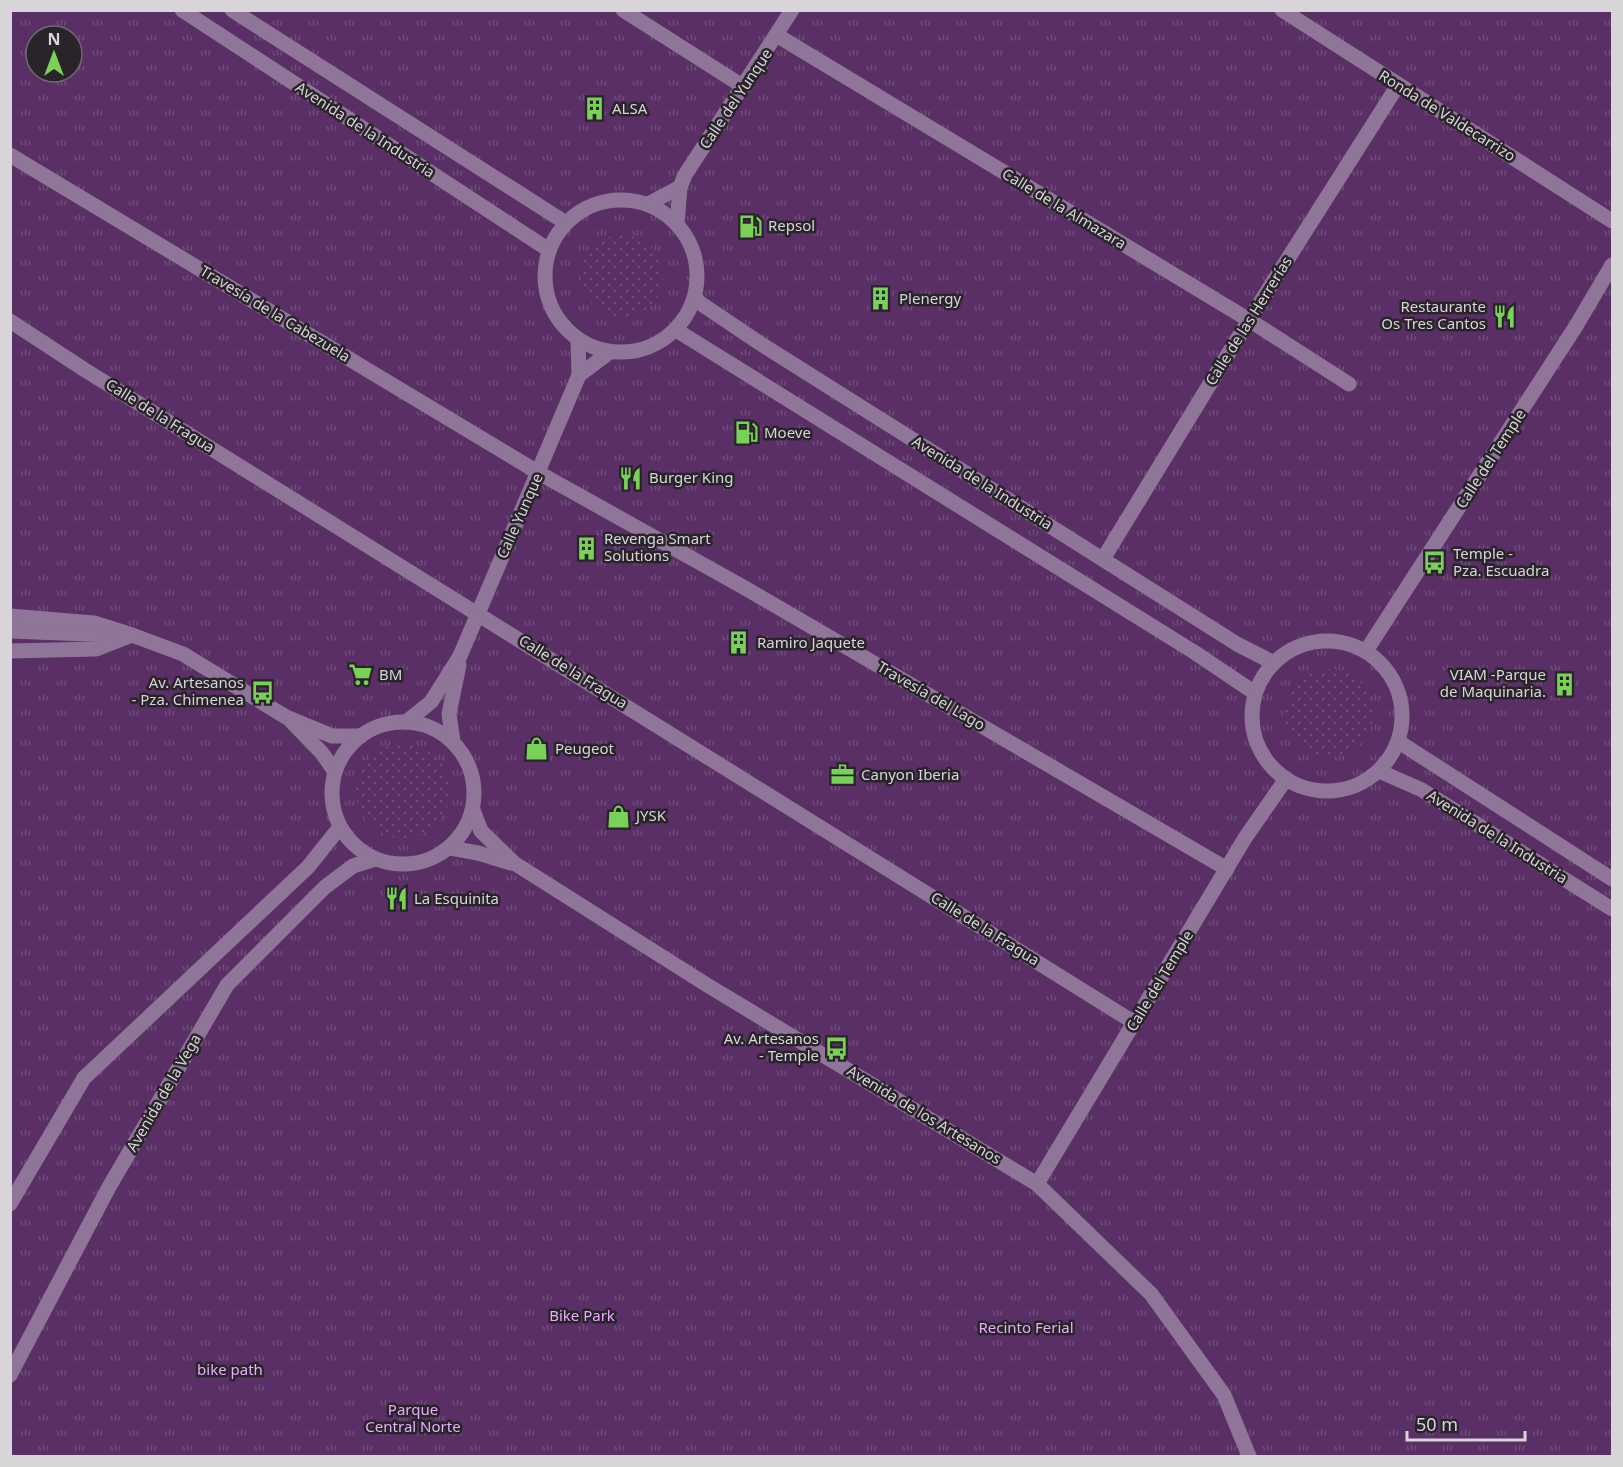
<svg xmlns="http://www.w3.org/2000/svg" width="1623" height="1467" font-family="'Noto Sans',sans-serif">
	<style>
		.park { fill: url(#park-tufts); fill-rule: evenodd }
		.garden { fill: url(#garden-dots) }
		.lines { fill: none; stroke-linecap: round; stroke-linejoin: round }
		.minor { stroke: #8f7597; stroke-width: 15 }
		.labels { text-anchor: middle; stroke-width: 5; stroke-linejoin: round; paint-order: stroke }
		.street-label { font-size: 15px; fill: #d8d5d9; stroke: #29242a }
		.poi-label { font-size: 15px; fill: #d8d5d9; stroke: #29242a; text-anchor: start }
		.park-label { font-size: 15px; fill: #eaadfd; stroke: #29242a }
	</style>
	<defs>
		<pattern id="park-tufts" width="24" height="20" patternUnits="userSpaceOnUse" patternTransform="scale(1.5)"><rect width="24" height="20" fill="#592f66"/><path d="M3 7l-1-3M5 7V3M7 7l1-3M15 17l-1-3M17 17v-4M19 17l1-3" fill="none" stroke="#704c7b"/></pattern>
		<pattern id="garden-dots" width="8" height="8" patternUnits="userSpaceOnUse" patternTransform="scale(1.5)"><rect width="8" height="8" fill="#592f66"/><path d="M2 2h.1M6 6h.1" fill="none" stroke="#704c7b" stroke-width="1.8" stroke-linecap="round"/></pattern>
	</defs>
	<rect width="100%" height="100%" fill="#332e34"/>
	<!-- park -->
	<path class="park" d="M 10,11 L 1612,11 L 1612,1456 L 11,1456 ZM 36,36 L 72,36 L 72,72 L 36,72 Z"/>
	<!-- garden -->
	<g class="garden">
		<circle cx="622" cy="276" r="41"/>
		<circle cx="1329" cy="713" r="44"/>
		<circle cx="403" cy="791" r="47"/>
	</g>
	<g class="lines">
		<!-- minor -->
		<g class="minor">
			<path d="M 182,10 L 549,250"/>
			<path d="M 232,10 L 566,223"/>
			<path d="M 623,10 L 744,87"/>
			<path d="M 1282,10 L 1612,221"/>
			<path d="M 778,36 L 1249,320 L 1349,384"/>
			<path d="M 10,155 L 539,473 L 745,588 L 1227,869"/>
			<circle cx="621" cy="276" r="76"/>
			<path d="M 648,204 L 680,187"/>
			<path d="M 677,224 L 680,187 L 685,175 L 792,10"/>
			<path d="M 695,297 L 700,303 L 758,342 L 1237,644 L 1274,663"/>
			<path d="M 10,321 L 85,370 L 1135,1023"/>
			<path d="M 676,330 L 1194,652 L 1255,693"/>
			<path d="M 579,375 L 610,352"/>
			<path d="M 1103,559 L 1249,320 L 1398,85"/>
			<path d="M 10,616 L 94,623 L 132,635 L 183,654 L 286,717 L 332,736 L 361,736"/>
			<path d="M 10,631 L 112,635"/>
			<circle cx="1327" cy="716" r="75"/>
			<path d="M 10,651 L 96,649 L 132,635"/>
			<path d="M 1366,651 L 1576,326 L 1612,265"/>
			<path d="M 291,721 L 322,753 L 335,772"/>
			<circle cx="403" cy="793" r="71"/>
			<path d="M 406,722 L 431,702 L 460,656 L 579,375 L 578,339"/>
			<path d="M 453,741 L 449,714 L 459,665"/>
			<path d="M 1399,742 L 1612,879"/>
			<path d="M 1379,771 L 1422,790 L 1612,909"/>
			<path d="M 473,810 L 481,831 L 514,863 L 707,985 L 1037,1184 L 1151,1294 L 1224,1395 L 1249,1456"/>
			<path d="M 450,848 L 478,853 L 511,863"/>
			<path d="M 1037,1184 L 1245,838 L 1286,779"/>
			<path d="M 10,1204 L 84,1078 L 308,867 L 340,827"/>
			<path d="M 10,1375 L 109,1187 L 227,985 L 325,887 L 353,866 L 375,859"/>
		</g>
	</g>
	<!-- icons -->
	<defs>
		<symbol id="building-bare" viewBox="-9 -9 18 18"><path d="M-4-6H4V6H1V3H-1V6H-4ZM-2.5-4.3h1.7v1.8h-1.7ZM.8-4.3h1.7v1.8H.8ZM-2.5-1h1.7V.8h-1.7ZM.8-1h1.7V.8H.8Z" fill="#79d158" stroke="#29242a" stroke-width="2.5" paint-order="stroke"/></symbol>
		<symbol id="fuel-bare" viewBox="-9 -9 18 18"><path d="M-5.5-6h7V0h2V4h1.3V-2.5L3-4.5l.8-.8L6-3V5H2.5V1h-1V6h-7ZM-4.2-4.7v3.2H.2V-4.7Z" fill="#79d158" stroke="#29242a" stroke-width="2.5" paint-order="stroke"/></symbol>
		<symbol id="restaurant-bare" viewBox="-9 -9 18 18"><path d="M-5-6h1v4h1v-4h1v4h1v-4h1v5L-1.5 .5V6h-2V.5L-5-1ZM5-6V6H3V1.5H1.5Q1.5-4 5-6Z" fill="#79d158" stroke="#29242a" stroke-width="2.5" paint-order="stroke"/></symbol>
		<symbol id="bus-bare" viewBox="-9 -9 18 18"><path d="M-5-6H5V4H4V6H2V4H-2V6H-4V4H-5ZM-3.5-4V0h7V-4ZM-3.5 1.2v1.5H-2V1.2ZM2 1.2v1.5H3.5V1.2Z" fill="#79d158" stroke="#29242a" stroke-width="2.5" paint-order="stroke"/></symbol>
		<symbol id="supermarket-bare" viewBox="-9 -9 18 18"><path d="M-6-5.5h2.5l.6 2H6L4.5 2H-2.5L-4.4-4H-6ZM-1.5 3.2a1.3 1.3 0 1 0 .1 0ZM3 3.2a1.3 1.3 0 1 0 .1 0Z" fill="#79d158" stroke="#29242a" stroke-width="2.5" paint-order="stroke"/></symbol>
		<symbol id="shop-bare" viewBox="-9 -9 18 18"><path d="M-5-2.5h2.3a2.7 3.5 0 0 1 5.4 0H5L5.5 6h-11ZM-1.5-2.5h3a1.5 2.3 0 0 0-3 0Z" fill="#79d158" stroke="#29242a" stroke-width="2.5" paint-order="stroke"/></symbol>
		<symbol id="office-bare" viewBox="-9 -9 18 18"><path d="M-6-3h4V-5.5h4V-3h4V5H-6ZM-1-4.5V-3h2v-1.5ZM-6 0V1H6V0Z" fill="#79d158" stroke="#29242a" stroke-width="2.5" paint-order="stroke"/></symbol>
	</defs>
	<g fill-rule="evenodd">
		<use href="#building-bare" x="578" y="92" width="33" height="33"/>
		<use href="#fuel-bare" x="734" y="210" width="33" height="33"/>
		<use href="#building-bare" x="864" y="282" width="33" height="33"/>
		<use href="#restaurant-bare" x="1488" y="300" width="33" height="33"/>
		<use href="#fuel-bare" x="730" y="416" width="33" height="33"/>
		<use href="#restaurant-bare" x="614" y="462" width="33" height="33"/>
		<use href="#building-bare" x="570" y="532" width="33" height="33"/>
		<use href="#bus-bare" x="1418" y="546" width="33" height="33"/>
		<use href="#building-bare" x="722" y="626" width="33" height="33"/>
		<use href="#supermarket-bare" x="344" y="658" width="33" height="33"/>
		<use href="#building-bare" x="1548" y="668" width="33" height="33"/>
		<use href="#bus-bare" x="246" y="676" width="33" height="33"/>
		<use href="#shop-bare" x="520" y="732" width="33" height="33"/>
		<use href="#office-bare" x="826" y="758" width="33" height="33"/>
		<use href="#shop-bare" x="602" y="800" width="33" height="33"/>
		<use href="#restaurant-bare" x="380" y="882" width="33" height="33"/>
		<use href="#bus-bare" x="820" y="1032" width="33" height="33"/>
	</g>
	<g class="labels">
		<!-- street labels -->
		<g class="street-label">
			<text transform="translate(736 99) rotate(-56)" y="5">Calle del Yunque</text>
			<text transform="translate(1447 116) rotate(32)" y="5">Ronda de Valdecarrizo</text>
			<text transform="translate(365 130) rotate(33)" y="5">Avenida de la Industria</text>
			<text transform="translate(1064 209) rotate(31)" y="5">Calle de la Almazara</text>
			<text transform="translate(275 314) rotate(31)" y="5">Travesía de la Cabezuela</text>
			<text transform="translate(1249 321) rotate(-58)" y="5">Calle de las Herrerías</text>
			<text transform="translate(160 416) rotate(32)" y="5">Calle de la Fragua</text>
			<text transform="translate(1491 459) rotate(-57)" y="5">Calle del Temple</text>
			<text transform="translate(982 483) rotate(32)" y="5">Avenida de la Industria</text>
			<text transform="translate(520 516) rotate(-66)" y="5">Calle Yunque</text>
			<text transform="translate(573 672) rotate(32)" y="5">Calle de la Fragua</text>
			<text transform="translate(931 696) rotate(30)" y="5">Travesía del Lago</text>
			<text transform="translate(1497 837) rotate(32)" y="5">Avenida de la Industria</text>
			<text transform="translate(985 929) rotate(32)" y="5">Calle de la Fragua</text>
			<text transform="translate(1160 981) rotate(-59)" y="5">Calle del Temple</text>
			<text transform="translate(164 1093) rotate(-60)" y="5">Avenida de la Vega</text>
			<text transform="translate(924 1115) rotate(31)" y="5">Avenida de los Artesanos</text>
		</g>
		<!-- poi labels -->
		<g class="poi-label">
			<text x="612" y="114">ALSA</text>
			<text x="768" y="231">Repsol</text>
			<text x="899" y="304">Plenergy</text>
			<text x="1486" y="312" text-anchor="end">Restaurante<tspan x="1486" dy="17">Os Tres Cantos</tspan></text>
			<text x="764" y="438">Moeve</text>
			<text x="649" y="483">Burger King</text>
			<text x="604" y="544">Revenga Smart<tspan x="604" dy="17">Solutions</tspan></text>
			<text x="1453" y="559">Temple -<tspan x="1453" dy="17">Pza. Escuadra</tspan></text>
			<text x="757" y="648">Ramiro Jaquete</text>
			<text x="379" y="680">BM</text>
			<text x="1546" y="680" text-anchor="end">VIAM -Parque<tspan x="1546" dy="17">de Maquinaria.</tspan></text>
			<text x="244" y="688" text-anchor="end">Av. Artesanos<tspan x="244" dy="17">- Pza. Chimenea</tspan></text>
			<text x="555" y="754">Peugeot</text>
			<text x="861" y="780">Canyon Iberia</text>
			<text x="636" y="821">JYSK</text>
			<text x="414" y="904">La Esquinita</text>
			<text x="819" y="1044" text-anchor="end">Av. Artesanos<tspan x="819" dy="17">- Temple</tspan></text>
		</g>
		<!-- park labels -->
		<g class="park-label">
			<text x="582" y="1321">Bike Park</text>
			<text x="1026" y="1333">Recinto Ferial</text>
			<text x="230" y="1375">bike path</text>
			<text x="413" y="1415">Parque<tspan x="413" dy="17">Central Norte</tspan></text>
		</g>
	</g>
	<!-- border -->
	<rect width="1623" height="1467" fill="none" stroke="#d8d5d9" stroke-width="24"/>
	<!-- north arrow -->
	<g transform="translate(54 54)"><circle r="28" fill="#29242a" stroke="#6f6b70" stroke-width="1.5"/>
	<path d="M0-4.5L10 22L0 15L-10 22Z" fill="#79d158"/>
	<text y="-9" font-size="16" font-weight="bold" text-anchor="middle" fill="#d8d5d9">N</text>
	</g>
	<!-- scale -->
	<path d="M1407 1431v9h118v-9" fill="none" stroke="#d8d5d9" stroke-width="3"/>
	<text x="1416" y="1431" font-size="18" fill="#d8d5d9" stroke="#29242a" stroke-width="4.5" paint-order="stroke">50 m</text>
</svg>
